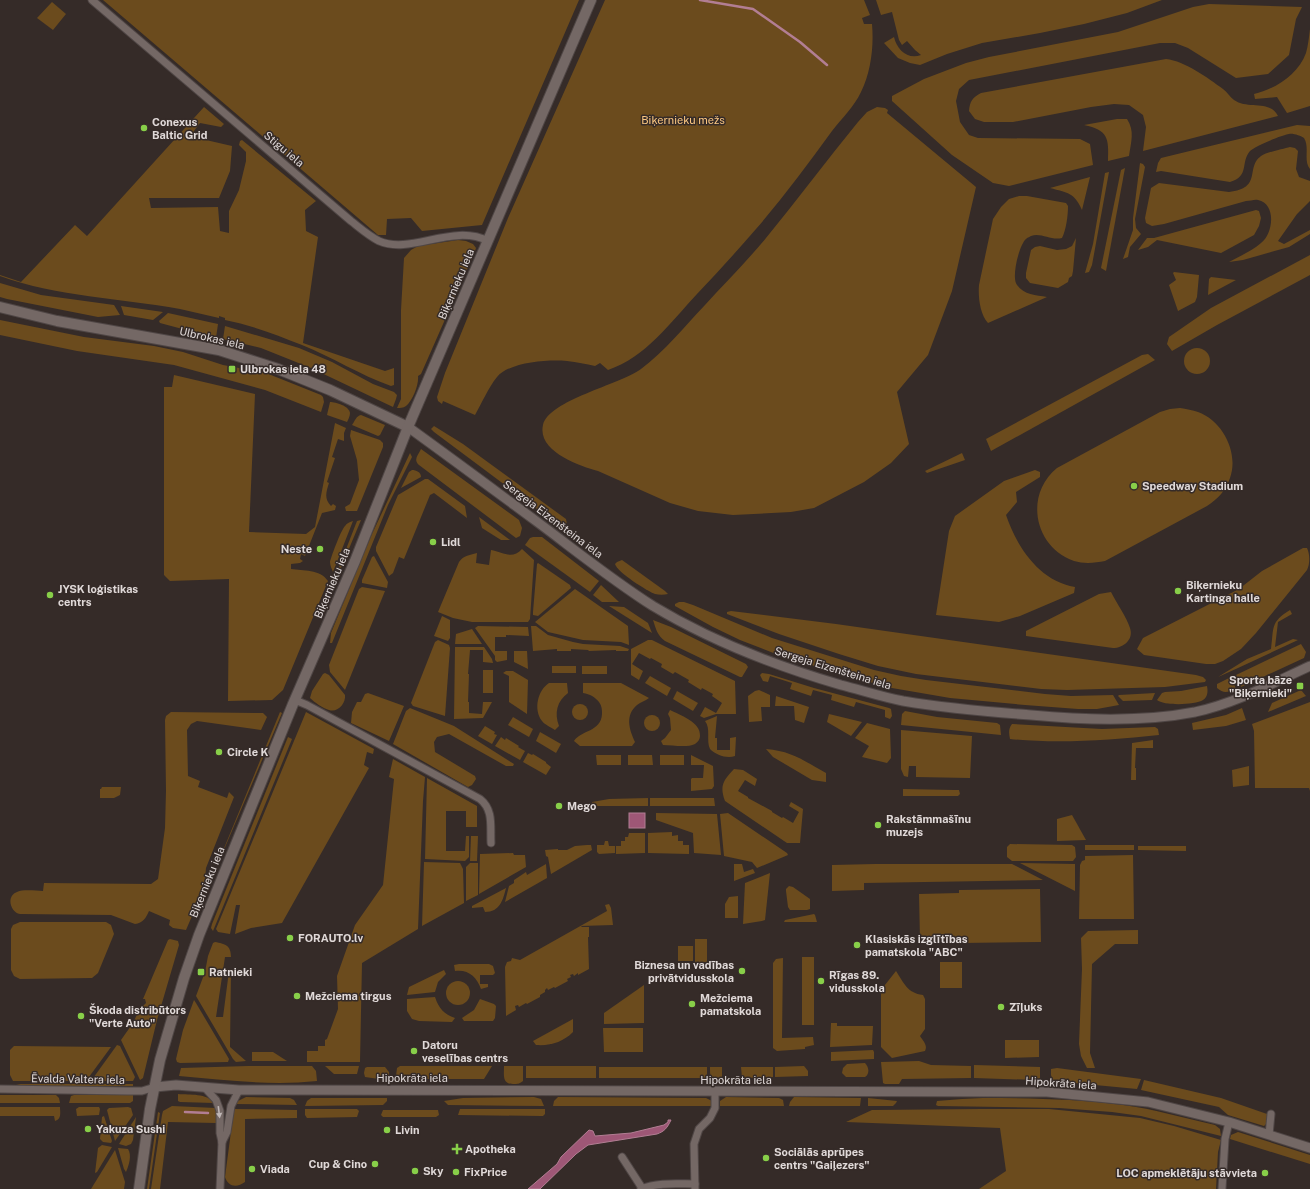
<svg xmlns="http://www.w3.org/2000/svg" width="1310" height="1189" font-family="'Public Sans',sans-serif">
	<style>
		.green { fill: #6b4b1d }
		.water { fill: #9e5776; stroke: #b27e93 }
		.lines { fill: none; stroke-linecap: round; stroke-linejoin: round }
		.stream { stroke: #b27e93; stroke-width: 2.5 }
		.minor-casing { stroke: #4f4645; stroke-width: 9 }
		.tertiary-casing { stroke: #4f4645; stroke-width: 11 }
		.secondary-casing { stroke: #4f4645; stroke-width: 12 }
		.minor { stroke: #746865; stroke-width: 7 }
		.tertiary { stroke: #746865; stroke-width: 9 }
		.secondary { stroke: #746865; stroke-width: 10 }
		.oneway { fill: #c0b7b6 }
		.poi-dot { fill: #88cf49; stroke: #352b28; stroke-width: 1.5 }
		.labels { text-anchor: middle; stroke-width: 3; stroke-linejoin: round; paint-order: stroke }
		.park-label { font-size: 11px; fill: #fac681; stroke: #352b28 }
		.poi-label { font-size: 11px; font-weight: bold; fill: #e0d9d8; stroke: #352b28; text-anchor: start }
		.street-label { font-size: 11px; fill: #e0d9d8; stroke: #352b28 }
	</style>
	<rect width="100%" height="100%" fill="#352b28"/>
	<!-- green -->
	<g class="green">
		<path d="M 103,0 L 579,0 L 482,225 L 422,231 L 411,218 L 387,219 L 386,235 L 378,235 Z"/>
		<path d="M 605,0 L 864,0 L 870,15 L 862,18 L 864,24 L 872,24 C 874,46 871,72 861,92 C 854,107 842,118 832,131 C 808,164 783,198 756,229 C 737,251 717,273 697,294 C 670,323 646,357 608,370 L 600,363 L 595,366 C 586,364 577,362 567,361 C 549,359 509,362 497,377 C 488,388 482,403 475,415 L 443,401 L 442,404 L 438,401 L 437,397 L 445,373 L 508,218 Z"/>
		<path d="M 876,0 L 1162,0 L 1127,13 L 1084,24 L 1040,33 L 982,43 L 947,54 L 920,65 L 910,63 L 898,58 L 884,43 L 894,37 C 897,50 908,60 921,55 L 915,50 L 907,41 L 902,45 L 899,40 L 892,12 L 881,15 Z"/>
		<path d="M 52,2 L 66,14 L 53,30 L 37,18 Z"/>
		<path d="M 1209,4 L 1302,7 L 1296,19 L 1289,55 L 1268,74 L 1236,78 L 1188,48 L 1175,43 L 1160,43 L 969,80 L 959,89 L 956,101 L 960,122 L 969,135 L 978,138 L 1080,139 L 1090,144 L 1093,165 L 1009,186 L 993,183 L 952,155 L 892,101 L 892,96 L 924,79 L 966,63 L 989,57 L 1118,32 L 1193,7 Z"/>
		<path d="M 1310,29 L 1310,106 L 1287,113 L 1277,97 L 1255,99 L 1254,94 C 1275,89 1298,75 1306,53 C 1308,46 1309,37 1310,29 Z"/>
		<path d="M 1166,59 C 1185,61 1208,78 1223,89 C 1227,92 1230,97 1234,100 C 1248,110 1269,99 1278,116 L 1143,151 L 1146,127 L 1143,115 L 1129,105 L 1114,104 L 1091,107 L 1013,122 L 984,122 L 975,119 L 969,111 C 970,101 972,98 981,93 Z"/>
		<path d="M 204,107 L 224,124 L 221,127 L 200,123 L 194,131 L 193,137 L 232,146 L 230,171 L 219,198 L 149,198 L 151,208 L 218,207 L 220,231 L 229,233 L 229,211 L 239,190 L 246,161 L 246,152 L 239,145 L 240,141 L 242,140 L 316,201 L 305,210 L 306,231 L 318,237 L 303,343 L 385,371 L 394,368 L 394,385 L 391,386 C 360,375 332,357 302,345 C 277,335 251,325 225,320 L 225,318 L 219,316 L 219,318 C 206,315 193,312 180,309 C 120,298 58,297 0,276 L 0,275 L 21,282 L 75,225 L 87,236 Z"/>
		<path d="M 877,107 L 885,108 L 888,110 L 887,113 L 976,187 L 952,291 L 928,355 L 897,392 L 909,444 L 891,463 L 864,482 L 814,508 L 791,512 L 733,515 L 698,511 L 670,503 L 598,471 C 579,466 537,451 543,425 C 549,400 619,385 641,369 C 665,351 684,327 705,305 C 725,283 747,261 766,238 C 797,200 827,160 858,122 L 867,112 Z"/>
		<path d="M 1117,119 L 1127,119 C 1135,131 1131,142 1129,156 L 1108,161 C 1109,138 1108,130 1084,125 Z"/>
		<path d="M 1297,125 L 1310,126 L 1310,169 C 1303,161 1310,147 1304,138 C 1301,136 1293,133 1289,134 C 1282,135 1255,146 1250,151 C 1240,163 1250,176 1230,182 L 1161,171 L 1156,172 L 1158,163 L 1161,158 Z"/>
		<path d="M 1290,147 L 1295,148 L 1298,151 L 1296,169 L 1299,177 L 1310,181 L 1310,201 L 1297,214 L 1278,241 L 1284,244 L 1310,230 L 1310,234 L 1289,247 L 1243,260 L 1229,262 C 1240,256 1252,251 1261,243 C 1273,234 1277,204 1258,200 C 1255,199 1250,201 1246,201 L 1164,224 L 1152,226 L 1146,223 L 1145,218 L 1151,188 L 1159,183 L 1229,192 C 1263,188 1245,168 1261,156 C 1267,152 1283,149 1290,147 Z"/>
		<path d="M 1140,163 L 1143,164 L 1145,167 L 1135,219 L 1136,228 L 1141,234 L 1130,247 L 1128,257 L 1123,259 L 1133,230 L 1133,218 Z"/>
		<path d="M 1125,168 L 1106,271 L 1101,268 L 1121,170 Z"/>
		<path d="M 1109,172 L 1092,265 L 1089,272 L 1085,273 L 1093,244 L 1105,173 Z"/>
		<path d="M 1090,177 L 1082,210 C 1074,192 1068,193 1050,188 Z"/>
		<path d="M 1019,196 L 1027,196 L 1066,203 L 1068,206 C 1068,216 1066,230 1062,238 C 1051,241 1041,232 1031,236 C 1030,237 1028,237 1026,239 C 1019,245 1011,278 1017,285 C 1024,295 1036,295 1047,297 L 988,323 C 980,314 978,297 979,285 L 993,219 L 1001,207 L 1009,199 Z"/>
		<path d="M 1256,210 L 1259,211 L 1261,218 L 1259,226 L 1254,235 L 1221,253 L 1157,240 L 1148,247 L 1138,250 L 1147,238 L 1154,238 Z"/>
		<path d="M 1076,238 L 1073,271 L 1072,276 L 1069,278 L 1068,282 L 1058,288 L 1030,283 L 1026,278 L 1026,273 L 1031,250 L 1035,247 L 1040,246 L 1057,250 L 1066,249 L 1072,246 Z"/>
		<path d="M 458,240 L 466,241 L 473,244 L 476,248 L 473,256 L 421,374 L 418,376 C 419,384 413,400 406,406 C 403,408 400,408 397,408 L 401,399 L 401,310 L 404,258 L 411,250 L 418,246 Z"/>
		<path d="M 1310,255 L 1310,275 L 1217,325 L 1172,351 L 1167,344 L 1169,337 L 1211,308 Z"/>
		<path d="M 1174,272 L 1199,275 L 1197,297 L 1195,302 L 1178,311 L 1169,285 L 1176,280 L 1173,273 Z"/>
		<path d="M 1211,277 L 1236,280 L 1208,295 L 1209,279 Z"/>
		<path d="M 0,283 L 41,295 L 114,305 L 120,315 L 98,317 L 7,299 L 0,297 Z"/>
		<path d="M 121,306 L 163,312 L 153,320 L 124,315 Z"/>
		<path d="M 168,313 L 218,324 L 216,338 L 160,323 L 159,321 Z"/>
		<path d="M 0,320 L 84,337 L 154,346 L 183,352 L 223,365 L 266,373 L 321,395 L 323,397 L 324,402 L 321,412 L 265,390 L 174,365 L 77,351 L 0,335 Z"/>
		<path d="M 225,326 L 299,348 L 332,362 L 373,384 L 394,392 L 397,395 L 396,399 L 393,407 L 311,368 L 261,348 L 223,339 Z"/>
		<circle cx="1197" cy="361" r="13"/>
		<path d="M 1148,354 L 1155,360 L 991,451 L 986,439 L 1142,355 Z"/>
		<path d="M 174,375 L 255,394 L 249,532 L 306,534 L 315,527 L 335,423 L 346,428 L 344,433 L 344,441 L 338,439 L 332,457 L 335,458 L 327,482 L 329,483 C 326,492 324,499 331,506 L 333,504 L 336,506 L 335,510 L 322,513 L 305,556 L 301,554 L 300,559 L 303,561 L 300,563 L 291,564 L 291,569 C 303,571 320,569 328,581 L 283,690 L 272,700 L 228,701 L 229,579 L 170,581 L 164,575 L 164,387 L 172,387 Z"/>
		<path d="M 330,402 C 336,402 349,406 350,413 C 350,416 348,420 347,422 L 327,415 Z"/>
		<path d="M 1180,408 C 1186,409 1193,410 1198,412 C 1223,421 1239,453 1230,478 C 1226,490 1218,499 1207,506 L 1105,561 C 1095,563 1084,564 1074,561 C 1034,547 1024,495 1057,468 L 1160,412 L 1170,409 Z"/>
		<path d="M 361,415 L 385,425 L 380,435 L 378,436 L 352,425 C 355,421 356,416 361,415 Z"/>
		<path d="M 434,426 L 463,444 L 566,519 L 567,524 L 564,526 L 553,521 L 434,432 L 431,429 Z"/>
		<path d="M 351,430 L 380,440 L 383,443 L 383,447 L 357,511 L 346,511 L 345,507 L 350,504 L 359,480 L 357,460 L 350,436 Z"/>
		<path d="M 421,449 L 519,520 L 522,528 L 520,536 L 516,538 L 419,465 C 413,460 418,455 421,449 Z"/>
		<path d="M 410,453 L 412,457 L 388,505 L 332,643 L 330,643 L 331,633 L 372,534 Z"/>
		<path d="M 962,453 L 965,460 L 927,473 L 925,471 Z"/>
		<path d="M 412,470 C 416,470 421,472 421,477 L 401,488 L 409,472 Z"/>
		<path d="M 1035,470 L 1040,472 L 1040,477 L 1016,492 L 1017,502 L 1006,515 C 1017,547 1039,581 1075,587 L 1074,593 L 1020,616 L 999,622 L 936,615 L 949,531 L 955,516 L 1004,481 Z"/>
		<path d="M 425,479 L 428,479 L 465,506 L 467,518 L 434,493 L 430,495 L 404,559 L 399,557 L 393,573 L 389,576 L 376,551 L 376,547 L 398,495 Z"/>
		<path d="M 479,517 L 510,540 L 501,540 L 482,528 Z"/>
		<path d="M 361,520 L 338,575 L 336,575 L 357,521 Z"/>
		<path d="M 353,521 L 333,572 C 332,569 330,566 330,562 C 331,557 341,530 345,526 C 347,523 350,522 353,521 Z"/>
		<path d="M 533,537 L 542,537 L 599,581 L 590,592 L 525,545 L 530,538 Z"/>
		<path d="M 1303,548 L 1307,548 C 1310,554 1310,564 1307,570 L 1256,633 L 1241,649 L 1223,661 L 1215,664 L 1206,664 L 1144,655 L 1137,649 L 1143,638 L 1239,589 L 1262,571 Z"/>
		<path d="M 522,549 L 534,560 L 530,619 L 528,622 L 472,622 L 453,618 L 438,612 L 459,562 C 463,556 469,555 477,553 L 476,563 L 489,565 L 491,550 C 503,552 512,560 522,549 Z"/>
		<path d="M 374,556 L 388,582 L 387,588 L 362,583 L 362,580 L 372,557 Z"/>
		<path d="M 622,560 L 665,591 L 668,594 C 664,595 659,595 655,594 C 647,591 617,572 615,564 L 617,562 Z"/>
		<path d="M 538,563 L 570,585 L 571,588 L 538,616 L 533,615 L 533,612 L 537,564 Z"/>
		<path d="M 601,585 L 619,602 L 602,602 L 593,595 Z"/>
		<path d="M 362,587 L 385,591 L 345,690 L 330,672 L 329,665 L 359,589 Z"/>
		<path d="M 575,589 L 628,626 L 629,645 L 621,642 L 583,640 L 548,632 L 535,622 Z"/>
		<path d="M 1111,592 C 1116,602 1127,618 1130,628 C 1134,640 1123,648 1113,648 L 1026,636 L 1026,631 L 1099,594 Z"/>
		<path d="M 679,602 L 684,602 L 693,605 L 772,638 L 874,670 L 901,676 L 926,680 L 1045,694 L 1071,696 L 1113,695 L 1119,705 L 1097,709 L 1078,709 L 1025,705 L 950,698 L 892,688 L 840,674 L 776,654 L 740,640 L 713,627 L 675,606 L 675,604 Z"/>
		<path d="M 609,606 L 624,607 L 648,623 L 652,633 Z"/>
		<path d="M 1290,610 L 1292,614 L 1278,622 L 1275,647 L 1293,639 L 1298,640 L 1238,668 L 1218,677 L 1247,659 L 1271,649 C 1274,628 1270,622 1290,610 Z"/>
		<path d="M 731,611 L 836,624 L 1196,675 L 1203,677 L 1206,680 L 1205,682 L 1165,687 L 1067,690 L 1041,689 L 916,674 L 878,666 L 839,654 L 779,634 L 727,614 L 727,612 Z"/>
		<path d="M 442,616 L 450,620 L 450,638 L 448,641 L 434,636 Z"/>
		<path d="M 653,620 L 671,627 L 746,664 L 748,667 L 742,677 L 740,677 L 665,641 C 657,635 656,629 653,620 Z"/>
		<path d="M 478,626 L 528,627 L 529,636 L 506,635 L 506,637 L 495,637 L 495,651 L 507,651 L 507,660 L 497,662 L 495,660 L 495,656 L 475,628 Z"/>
		<path d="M 531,626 L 536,626 L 548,635 L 573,642 L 583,644 L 620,646 L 629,649 L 628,651 L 616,651 L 616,650 L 589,651 L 588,650 L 571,649 L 571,651 L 557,651 L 557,649 L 533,651 Z"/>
		<path d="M 472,629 L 482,644 L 455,644 L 456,634 Z"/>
		<path d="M 438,640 L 449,645 L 450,648 L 445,716 L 413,706 L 411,703 L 435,642 Z"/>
		<path d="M 648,640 L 652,640 L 735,681 L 736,714 L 716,714 L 704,718 L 700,716 L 705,707 L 716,713 L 722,703 L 712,696 L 713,694 L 702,688 L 701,690 L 688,682 L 689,680 L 675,672 L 673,674 L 661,667 L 662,664 L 651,658 L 650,659 L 639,653 L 632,664 L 643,671 L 639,680 L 631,675 L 631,649 Z"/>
		<path d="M 1301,644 L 1306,652 L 1304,658 L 1241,687 L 1236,675 Z"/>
		<path d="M 455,647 L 484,647 L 492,659 L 493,663 L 483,662 L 483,650 L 470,650 L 468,674 L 469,674 L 468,702 L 469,702 L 469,713 L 482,714 L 483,702 L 492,702 L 483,718 L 454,719 Z"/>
		<path d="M 514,651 L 527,651 L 528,669 L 514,662 Z"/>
		<rect x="552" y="666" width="24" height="7"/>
		<rect x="582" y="666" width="25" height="8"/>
		<rect x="483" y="670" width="10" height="23"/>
		<path d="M 506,671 L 513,671 L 528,680 L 527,714 L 509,702 L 509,676 L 503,673 Z"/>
		<path d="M 325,673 L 329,675 L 345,695 C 346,703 338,713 329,710 C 324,709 314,702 310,698 L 312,691 L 323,674 Z"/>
		<path d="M 762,673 L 769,674 L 814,688 L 889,708 L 891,709 L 892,716 L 890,719 L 885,717 L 885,710 L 856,702 L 854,707 L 831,700 L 832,695 L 813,690 L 811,696 L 790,689 L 792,683 L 770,676 L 768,682 L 763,681 L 760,675 Z"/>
		<path d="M 650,676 L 671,688 L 667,696 L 645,683 Z"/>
		<path d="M 1231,677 L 1236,689 C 1228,692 1224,694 1217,688 L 1217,684 Z"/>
		<path d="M 549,683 L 567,683 L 568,693 C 557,701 554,713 559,726 L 555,730 C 551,727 545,725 542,721 C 533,709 538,690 549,683 Z"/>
		<path d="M 583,683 L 621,683 L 649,698 C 645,701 641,702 637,705 C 625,715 629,729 635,742 L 632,746 L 580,746 L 574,741 C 581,730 601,732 602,714 C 602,710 602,706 599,702 C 595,697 590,694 583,693 Z"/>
		<path d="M 1207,686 C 1208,691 1208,697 1203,700 C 1195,705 1164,706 1157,700 L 1162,693 L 1165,692 L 1181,691 Z"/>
		<path d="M 759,690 L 770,695 L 770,707 L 761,707 L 762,721 L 749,722 L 748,696 L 755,691 Z"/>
		<path d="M 1301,690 L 1306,696 L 1268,712 L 1272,703 Z"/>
		<path d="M 677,691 L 698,703 L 693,711 L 673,699 Z"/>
		<path d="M 368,693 L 404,706 L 389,741 L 351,723 L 352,712 L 357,702 L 361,702 L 365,694 Z"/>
		<path d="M 1155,693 L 1152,700 L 1123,701 L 1118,696 L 1119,695 Z"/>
		<path d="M 776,696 L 809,707 L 804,723 L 795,720 L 794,706 L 775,706 Z"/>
		<path d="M 1310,702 L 1310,791 L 1309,788 L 1255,788 L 1254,731 L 1252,724 Z"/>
		<circle cx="580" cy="712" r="8"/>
		<path d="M 410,708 L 454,726 L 514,764 L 513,766 L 506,766 L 449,734 L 437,737 L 434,742 L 435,752 L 475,776 L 476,779 L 472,785 L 468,787 L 393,744 L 406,711 Z"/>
		<path d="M 1242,708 L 1246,720 L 1226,726 L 1193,730 L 1192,723 L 1226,715 Z"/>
		<path d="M 670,710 C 680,715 701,722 700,736 C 700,739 698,742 695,744 C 687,748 672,745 663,745 L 661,741 L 665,738 L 671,730 L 670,718 L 668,714 Z"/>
		<path d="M 905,711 L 937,717 L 997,723 L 1000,725 L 1001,735 L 901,725 L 902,714 Z"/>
		<path d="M 171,712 L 263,713 L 267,717 L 261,730 L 197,721 L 191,724 L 187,730 L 188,776 L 200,781 L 198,787 L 227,798 L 229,792 L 234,797 L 206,868 L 204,888 L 186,930 L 173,928 L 169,925 L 170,920 L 149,911 C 146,918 143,923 135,924 L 111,915 L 20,914 C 10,912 6,896 17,892 C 24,889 36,891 43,891 L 44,883 L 151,884 L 158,879 L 165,828 L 166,791 L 165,720 L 166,716 Z"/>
		<path d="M 280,712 L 282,713 L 220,859 L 220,858 Z"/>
		<path d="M 306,712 L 374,749 L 373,754 L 367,752 L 364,765 L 369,768 L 282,923 L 251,928 L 235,934 L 240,905 L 236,905 L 230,934 L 218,932 L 216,929 Z"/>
		<path d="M 829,714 L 862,722 L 851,736 L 827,722 Z"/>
		<circle cx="652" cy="723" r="8"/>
		<path d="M 717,716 L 715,738 L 717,738 L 717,750 L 730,750 L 730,738 L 736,737 L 735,756 C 727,759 716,755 710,749 C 706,741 711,728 705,721 Z"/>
		<path d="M 513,717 L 533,729 L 529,737 L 508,725 Z"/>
		<path d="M 867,723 L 890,729 L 891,758 L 887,763 L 862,757 L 869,746 L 855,738 Z"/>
		<path d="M 1012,724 L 1102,729 L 1155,727 L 1158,729 L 1159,735 C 1110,740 1059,744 1010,739 C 1009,734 1008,729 1012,724 Z"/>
		<path d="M 485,726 L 495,732 L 494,734 L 497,735 L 492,744 L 478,736 Z"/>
		<path d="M 901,730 L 972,736 L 970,778 L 916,777 L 916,766 L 909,766 L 908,777 L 904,776 L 901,769 Z"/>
		<path d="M 540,732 L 561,744 L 556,753 L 536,741 Z"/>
		<path d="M 288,737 L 292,739 L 213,931 L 211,928 L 212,924 Z"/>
		<path d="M 501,737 L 505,740 L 506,738 L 519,746 L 518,747 L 525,751 L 520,760 L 495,746 Z"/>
		<path d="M 1153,740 L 1153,748 L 1136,748 L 1135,768 L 1136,768 L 1136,780 L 1131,780 L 1132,743 Z"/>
		<path d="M 766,749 C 792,751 804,761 826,773 L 826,782 L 812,780 L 773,757 Z"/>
		<path d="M 528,753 L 532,755 L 533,754 L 546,762 L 546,763 L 551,767 L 546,775 L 523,762 Z"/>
		<path d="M 596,755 L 621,755 L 621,765 L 597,765 Z"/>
		<path d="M 628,755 L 652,755 L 653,765 L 628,765 Z"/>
		<rect x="660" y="755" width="24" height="10"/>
		<path d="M 691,755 L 713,766 L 714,786 L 712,789 L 691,791 L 691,779 L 692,778 L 703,778 L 704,765 L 691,765 Z"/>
		<path d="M 393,759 L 425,777 L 423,801 L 418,929 L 362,963 L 360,1062 L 307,1062 L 307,1051 L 318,1051 L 318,1046 L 325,1046 L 325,1040 L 327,1039 L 338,1009 L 337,976 L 355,925 L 383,885 L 394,779 L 389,777 Z"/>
		<path d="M 1249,766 L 1249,785 L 1233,787 L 1232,770 Z"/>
		<path d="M 734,769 L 743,770 L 757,779 L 755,786 L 745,780 L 738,791 L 748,797 L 748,798 L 772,811 L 772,812 L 782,818 L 783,817 L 793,823 L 799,812 L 789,806 L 791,802 L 803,809 L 800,843 L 787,843 L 784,841 L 725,801 C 719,785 724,780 734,769 Z"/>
		<path d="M 427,778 L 477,806 L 477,827 L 466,827 L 466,811 L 446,811 L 446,851 L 465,851 L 466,836 L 469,836 L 469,857 L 465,861 L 425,859 Z"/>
		<path d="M 102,787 L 121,787 L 120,795 L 114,798 L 100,798 L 100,789 L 101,789 Z"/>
		<path d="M 903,789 L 955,790 L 959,790 L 960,794 L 958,796 L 903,796 Z"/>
		<path d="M 648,798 L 648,806 L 592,806 L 592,802 L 609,799 Z"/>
		<path d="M 650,798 L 714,798 L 715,806 L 650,806 Z"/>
		<path d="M 656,813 L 717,814 L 721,855 L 694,853 L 693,833 L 656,820 Z"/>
		<path d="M 728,813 L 787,853 L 788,855 L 757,868 L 752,862 L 724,856 L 720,814 Z"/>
		<path d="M 1072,815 L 1086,840 L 1057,841 L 1057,819 Z"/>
		<path d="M 672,832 L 672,836 L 678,835 L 678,841 L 683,841 L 683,845 L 689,845 L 689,854 L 648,853 L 648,833 Z"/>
		<path d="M 629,833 L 645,833 L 645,853 L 616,854 L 616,846 L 621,846 L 621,841 L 625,841 L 625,837 L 628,837 Z"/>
		<path d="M 471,836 L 478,836 L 477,861 L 470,861 Z"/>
		<path d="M 605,841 L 608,841 L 609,846 L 615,846 L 615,853 L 599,854 L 597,852 L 597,845 L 604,845 Z"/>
		<path d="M 1010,844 L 1072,845 L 1075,847 L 1076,857 L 1073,861 L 1012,861 L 1007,857 L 1007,847 Z"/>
		<path d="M 587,845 L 591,845 L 592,850 L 551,874 L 548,857 L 546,856 L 545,850 L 558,849 L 558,850 L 567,850 L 575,846 Z"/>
		<rect x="1085" y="845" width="49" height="5"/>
		<path d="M 1138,846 L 1186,846 L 1186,851 L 1138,850 Z"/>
		<path d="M 513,853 L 514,855 L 525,855 L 526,867 L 479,894 L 480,854 Z"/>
		<path d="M 1133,855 L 1134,919 L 1079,919 L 1080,865 L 1082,861 L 1085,860 L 1085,856 Z"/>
		<path d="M 424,862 L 460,863 L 463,869 L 464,903 L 422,926 Z"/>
		<path d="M 470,863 L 478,863 L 478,895 L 466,901 L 466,867 Z"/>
		<path d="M 1020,863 L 1075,864 L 1075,891 Z"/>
		<path d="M 546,864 L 547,878 L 505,902 L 509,886 L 514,883 L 514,880 L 526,872 L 527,875 Z"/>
		<path d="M 734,864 L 742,864 L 744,872 L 753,869 L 755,873 L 734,881 Z"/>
		<path d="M 875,864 L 1012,864 L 1043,880 L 864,883 L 864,890 L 832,891 L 832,865 Z"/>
		<path d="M 770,873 L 765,920 L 762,921 L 743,924 L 745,883 Z"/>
		<path d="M 789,886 L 793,887 L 810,899 L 810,909 L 807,910 L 790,910 L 788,907 L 786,891 L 786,889 Z"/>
		<path d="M 506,888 C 503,900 500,912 485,912 L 483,907 L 472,908 L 472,906 Z"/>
		<path d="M 1040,889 L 1041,942 L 960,943 L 959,940 L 920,940 L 919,894 L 959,893 L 959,890 Z"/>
		<path d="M 738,896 L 738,918 L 725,918 L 725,904 L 729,897 Z"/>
		<path d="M 609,904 L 611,908 L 613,925 L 581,926 L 582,927 L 589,927 L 589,937 L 588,937 L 589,969 L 578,975 L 578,973 L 574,976 L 573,974 L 570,975 L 571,977 L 567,979 L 568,981 L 555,988 L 554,987 L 548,990 L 547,988 L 545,990 L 545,992 L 540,995 L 540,997 L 527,1004 L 526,1003 L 519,1007 L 518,1005 L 515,1006 L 516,1010 L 506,1016 L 505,967 L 507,962 L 511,961 L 512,958 L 520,960 L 607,911 L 605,905 Z"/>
		<path d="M 814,914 L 815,915 L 817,922 L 784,922 L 785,920 Z"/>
		<path d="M 20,922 L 106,922 L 111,925 L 114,934 L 98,973 L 92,978 L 20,979 L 14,976 L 11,970 L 11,929 L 13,925 Z"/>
		<path d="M 1138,930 L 1138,944 L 1115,944 L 1092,964 L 1090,1053 L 1095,1068 L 1087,1068 L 1081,1056 L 1079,1044 L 1082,969 L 1081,938 L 1088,931 Z"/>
		<path d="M 170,939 L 178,941 L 179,945 L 157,1020 L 143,1078 L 140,1080 L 121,1040 L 133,1023 L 141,1006 L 144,1005 L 146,1003 L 145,999 L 143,999 L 168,940 Z"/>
		<rect x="695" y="939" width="12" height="23"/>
		<path d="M 215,942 C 225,944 231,945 231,957 L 225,957 L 216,1017 L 223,1017 L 229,971 L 231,969 L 230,1047 L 246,1061 L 236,1062 L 233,1059 L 196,996 L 205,972 L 208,956 L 213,943 Z"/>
		<rect x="678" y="946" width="15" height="15"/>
		<rect x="802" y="957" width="12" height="68"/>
		<path d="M 783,958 L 782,1038 L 813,1037 L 814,1045 L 805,1047 L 805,1049 L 777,1051 L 773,1048 L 773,963 L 776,959 Z"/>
		<rect x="940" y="962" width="22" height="26"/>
		<path d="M 459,964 L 489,964 L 493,966 L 495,973 L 493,975 L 480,975 L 480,984 L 488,984 L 488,987 L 481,989 C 477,977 468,969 455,971 L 454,965 Z"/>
		<path d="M 444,970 L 446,974 L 438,982 L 435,992 L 407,995 L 409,987 Z"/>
		<path d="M 896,971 C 904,983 907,993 923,995 L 925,999 L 925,1029 L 920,1036 C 923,1041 928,1045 925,1051 L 892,1058 L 881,1047 L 881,990 Z"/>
		<circle cx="458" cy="993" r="12"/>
		<path d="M 644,985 L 644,1023 L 604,1024 L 604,1013 Z"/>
		<path d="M 435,997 C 439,1009 444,1014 455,1018 L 452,1022 L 419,1021 L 412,1019 L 407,1011 L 407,999 Z"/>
		<path d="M 480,999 L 494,1004 L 496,1006 L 495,1018 L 493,1021 L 464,1021 L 462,1018 L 474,1010 Z"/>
		<path d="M 194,1000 L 196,1003 L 229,1059 L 228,1062 L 180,1063 L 177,1062 L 176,1059 L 183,1030 Z"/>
		<path d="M 573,1019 L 573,1032 C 563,1042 551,1046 536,1045 L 533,1041 Z"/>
		<path d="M 831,1023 L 837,1023 L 837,1026 L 873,1026 L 872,1045 L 830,1047 Z"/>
		<path d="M 603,1028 L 643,1028 L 643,1052 L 604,1052 Z"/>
		<path d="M 1005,1040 L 1039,1040 L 1039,1057 L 1005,1058 Z"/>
		<path d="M 117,1045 L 120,1046 L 135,1077 L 133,1081 L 91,1081 Z"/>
		<path d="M 14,1046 L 111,1047 L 86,1081 L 13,1081 L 10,1075 L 10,1050 Z"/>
		<path d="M 873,1050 L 874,1052 L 874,1059 L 831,1061 L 831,1052 Z"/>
		<path d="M 252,1052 L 273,1052 L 287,1061 L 252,1061 Z"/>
		<path d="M 919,1061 L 931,1065 L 971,1066 L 971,1078 L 902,1079 L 899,1084 L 885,1084 L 883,1083 L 881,1062 Z"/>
		<path d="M 865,1063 C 869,1067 870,1074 865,1077 L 846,1077 L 842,1073 L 843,1068 L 847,1064 Z"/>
		<path d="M 974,1065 L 1040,1067 L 1040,1078 L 1038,1080 L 1036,1080 L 974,1078 Z"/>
		<path d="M 248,1066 L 312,1066 L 316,1071 L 317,1081 C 271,1086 225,1080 179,1076 L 181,1068 Z"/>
		<path d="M 325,1066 L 359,1066 L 357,1074 L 334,1074 Z"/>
		<path d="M 400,1066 L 492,1066 L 484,1079 L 404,1079 L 399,1076 L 396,1076 L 397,1068 Z"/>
		<path d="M 504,1066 L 523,1066 L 523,1081 C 519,1084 518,1084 513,1084 C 502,1084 504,1075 504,1066 Z"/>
		<rect x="526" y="1066" width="70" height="12"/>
		<path d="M 804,1066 L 808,1071 L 808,1076 L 775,1077 L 775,1067 Z"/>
		<path d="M 367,1067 L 385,1067 L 389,1072 L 389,1078 L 386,1080 L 365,1077 L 364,1073 L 365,1068 Z"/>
		<rect x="599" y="1067" width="108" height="11"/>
		<path d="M 710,1067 L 722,1067 L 722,1077 L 719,1083 L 715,1084 C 710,1079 710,1074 710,1067 Z"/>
		<path d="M 741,1067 L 773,1067 L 773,1077 L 742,1078 Z"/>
		<path d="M 1057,1068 L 1141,1079 L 1137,1089 L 1053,1081 L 1051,1075 L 1051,1069 Z"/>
		<path d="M 1144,1080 L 1221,1098 L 1267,1114 L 1267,1123 L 1264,1126 L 1228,1115 L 1219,1107 L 1141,1090 Z"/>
		<path d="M 16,1084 L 133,1084 L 133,1086 L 25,1086 Z"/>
		<path d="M 178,1094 C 190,1095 207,1093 214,1103 L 180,1102 L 178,1101 Z"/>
		<path d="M 0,1095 L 56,1095 L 59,1098 L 60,1103 L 0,1103 Z"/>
		<path d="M 74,1095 L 133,1095 L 133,1101 L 130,1103 L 69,1103 L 71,1096 Z"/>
		<path d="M 246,1097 L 290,1098 L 294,1100 L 297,1105 L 235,1104 L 238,1101 Z"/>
		<path d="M 534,1097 L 541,1099 L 544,1106 L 448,1105 L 444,1101 L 463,1098 Z"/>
		<path d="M 558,1097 L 706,1098 L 712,1101 L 712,1106 L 553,1106 L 554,1101 Z"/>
		<path d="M 726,1097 L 779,1098 L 783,1100 L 784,1106 L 720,1106 L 720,1101 Z"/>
		<path d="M 794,1097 L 861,1098 L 860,1106 L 789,1106 L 790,1102 Z"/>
		<path d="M 311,1098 L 387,1098 L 387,1101 L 383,1105 L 305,1106 L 307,1101 Z"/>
		<path d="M 868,1098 L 897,1101 L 896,1103 L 893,1106 L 868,1106 Z"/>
		<path d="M 983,1098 C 1030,1098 1077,1099 1123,1105 C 1154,1109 1184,1118 1215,1125 L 1220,1129 L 1221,1136 L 1141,1116 L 1112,1112 L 1059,1108 L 938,1106 L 936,1105 L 937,1101 L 962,1099 Z"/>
		<path d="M 172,1106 L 216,1108 L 216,1123 L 168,1122 L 160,1189 L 151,1189 L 162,1115 L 163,1111 Z"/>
		<path d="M 0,1107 L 60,1107 C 60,1112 62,1119 55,1121 L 54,1116 L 0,1116 Z"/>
		<path d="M 79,1107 L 99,1107 L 100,1109 L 99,1115 L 77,1116 L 76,1109 Z"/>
		<path d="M 128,1107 L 131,1108 L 133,1115 L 115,1141 L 107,1110 L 109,1108 Z"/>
		<path d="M 234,1109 L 297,1110 L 297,1118 L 245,1119 L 245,1182 C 237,1188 228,1187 225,1177 Z"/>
		<path d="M 305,1109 L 357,1109 L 359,1111 L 357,1117 L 307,1118 L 305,1115 Z"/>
		<path d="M 460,1109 L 545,1109 L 545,1114 L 543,1116 L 541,1116 L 458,1115 Z"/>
		<path d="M 981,1109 L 1049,1109 L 1140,1118 L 1174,1126 L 1221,1140 L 1218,1152 L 1216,1189 L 979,1189 L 1006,1171 L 1000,1128 L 846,1122 L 872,1110 Z"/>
		<path d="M 383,1110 L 438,1110 L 439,1115 L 436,1117 L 383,1117 L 381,1115 Z"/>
		<path d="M 158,1112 L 160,1113 L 149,1189 L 147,1189 Z"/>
		<path d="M 104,1116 L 112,1141 L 111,1143 L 103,1142 L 100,1139 L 102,1117 Z"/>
		<path d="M 136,1117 L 133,1140 L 131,1144 L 126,1146 L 119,1144 Z"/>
		<path d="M 1238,1132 L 1310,1155 L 1310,1164 L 1230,1139 L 1231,1135 Z"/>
		<path d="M 102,1145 L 112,1147 L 97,1172 L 95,1173 L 98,1148 Z"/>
		<path d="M 118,1148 L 128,1149 C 132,1155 129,1165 126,1172 L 124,1169 Z"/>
		<path d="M 115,1150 L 125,1182 L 124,1189 L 91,1189 Z"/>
	</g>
	<!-- water -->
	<g class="water">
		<rect x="629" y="813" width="16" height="15"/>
		<path d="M 668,1120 L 671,1120 C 667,1128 665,1131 657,1134 L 588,1145 L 576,1154 L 540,1189 L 528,1189 L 557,1164 L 561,1157 L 589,1130 L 593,1131 L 595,1136 L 631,1133 L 664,1125 L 668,1122 Z"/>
	</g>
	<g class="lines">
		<!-- stream -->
		<g class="stream">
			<path d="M 700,0 L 753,9 L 800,42 L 827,65"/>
			<path d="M 185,1112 L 208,1113"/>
		</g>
		<defs>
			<g id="minor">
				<path d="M 92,0 L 351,221 C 360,228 369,236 379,241 C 411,255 453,223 488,241"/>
				<path d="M 295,700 L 307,705 L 480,799 C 494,810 490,827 491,843"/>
				<path d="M 205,1088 L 216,1100 L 220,1111 L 220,1133 L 222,1142 L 220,1189"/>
				<path d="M 0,1089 L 128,1091 L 142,1091 L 155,1087"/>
				<path d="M 1269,1135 L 1271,1114"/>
				<path d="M 222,1142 L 227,1132 L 231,1106 L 239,1090"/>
				<path d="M 622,1157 L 642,1188"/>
				<path d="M 641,1189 C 658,1182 677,1184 695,1184"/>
				<path d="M 695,1189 L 694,1144 L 699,1129 L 710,1118 L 715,1108 L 715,1092"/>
				<path d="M 1222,1189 L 1225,1139 L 1229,1122"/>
			</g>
			<g id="tertiary">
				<path d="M 408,427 C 451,458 494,490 536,521 C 575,550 612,580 653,606 C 711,641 776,666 841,685 C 861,690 882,697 903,701 C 945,708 989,712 1031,715 C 1083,720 1144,722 1195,712 C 1236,703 1273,683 1310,666"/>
				<path d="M 155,1087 L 176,1085 L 239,1090 L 274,1090 L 1047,1092 L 1148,1102 L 1229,1122 L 1310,1148"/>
			</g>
			<g id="secondary">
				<path d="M 0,307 L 57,321 L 219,350 L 278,369 L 330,390 L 408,427"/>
				<path d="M 139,1189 L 150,1109 L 160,1060 L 184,978 L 199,935 L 293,704 L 355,561 L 408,427 L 591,0"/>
			</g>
		</defs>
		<!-- minor casing -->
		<use href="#minor" class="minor-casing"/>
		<!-- tertiary casing -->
		<use href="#tertiary" class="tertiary-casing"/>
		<!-- secondary casing -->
		<use href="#secondary" class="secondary-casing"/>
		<!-- minor -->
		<use href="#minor" class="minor"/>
		<!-- tertiary -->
		<use href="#tertiary" class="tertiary"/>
		<!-- secondary -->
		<use href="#secondary" class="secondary"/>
	</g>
	<!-- one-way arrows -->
	<defs><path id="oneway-solid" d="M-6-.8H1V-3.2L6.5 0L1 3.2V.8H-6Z"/></defs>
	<use class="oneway" href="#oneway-solid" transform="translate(219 1112) rotate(83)"/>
	<!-- markers -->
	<g class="poi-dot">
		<circle cx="144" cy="128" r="4"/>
		<rect x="228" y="365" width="8" height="8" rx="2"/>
		<circle cx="1134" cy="486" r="4"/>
		<circle cx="433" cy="542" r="4"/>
		<circle cx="320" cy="549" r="4"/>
		<circle cx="1178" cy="591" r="4"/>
		<circle cx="50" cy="595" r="4"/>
		<rect x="1296" y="682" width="8" height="8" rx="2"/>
		<circle cx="219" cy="752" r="4"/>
		<circle cx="559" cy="806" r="4"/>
		<circle cx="878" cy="825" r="4"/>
		<circle cx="290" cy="938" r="4"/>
		<circle cx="857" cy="945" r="4"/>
		<circle cx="742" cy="971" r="4"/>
		<rect x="197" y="968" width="8" height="8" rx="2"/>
		<circle cx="821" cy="981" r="4"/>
		<circle cx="297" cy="996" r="4"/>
		<circle cx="692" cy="1004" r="4"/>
		<circle cx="1001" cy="1007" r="4"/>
		<circle cx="81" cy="1016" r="4"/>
		<circle cx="414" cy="1051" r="4"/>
		<circle cx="88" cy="1129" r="4"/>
		<circle cx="387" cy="1130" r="4"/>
		<path d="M455 1143h4v4h4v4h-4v4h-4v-4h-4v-4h4z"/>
		<circle cx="766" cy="1158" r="4"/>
		<circle cx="375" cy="1164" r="4"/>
		<circle cx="252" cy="1169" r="4"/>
		<circle cx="415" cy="1171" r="4"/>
		<circle cx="456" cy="1172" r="4"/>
		<circle cx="1265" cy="1173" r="4"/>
	</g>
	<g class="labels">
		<!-- park labels -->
		<g class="park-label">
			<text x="683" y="124">Biķernieku mežs</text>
		</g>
		<!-- poi labels -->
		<g class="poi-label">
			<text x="152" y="126">Conexus<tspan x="152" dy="13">Baltic Grid</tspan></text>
			<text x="240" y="373">Ulbrokas iela 48</text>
			<text x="1142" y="490">Speedway Stadium</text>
			<text x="441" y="546">Lidl</text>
			<text x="312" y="553" text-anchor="end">Neste</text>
			<text x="1186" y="589">Biķernieku<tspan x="1186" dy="13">Kartinga halle</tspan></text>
			<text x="58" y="593">JYSK loģistikas<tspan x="58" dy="13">centrs</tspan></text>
			<text x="1292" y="684" text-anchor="end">Sporta bāze<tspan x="1292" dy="13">"Biķernieki"</tspan></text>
			<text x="227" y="756">Circle K</text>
			<text x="567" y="810">Mego</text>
			<text x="886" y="823">Rakstāmmašīnu<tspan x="886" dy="13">muzejs</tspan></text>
			<text x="298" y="942">FORAUTO.lv</text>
			<text x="865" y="943">Klasiskās izglītības<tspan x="865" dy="13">pamatskola "ABC"</tspan></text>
			<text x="734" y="969" text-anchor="end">Biznesa un vadības<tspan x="734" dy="13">privātvidusskola</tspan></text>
			<text x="209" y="976">Ratnieki</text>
			<text x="829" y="979">Rīgas 89.<tspan x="829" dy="13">vidusskola</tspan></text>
			<text x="305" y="1000">Mežciema tirgus</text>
			<text x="700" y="1002">Mežciema<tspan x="700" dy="13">pamatskola</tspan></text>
			<text x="1009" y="1011">Zīļuks</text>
			<text x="89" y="1014">Škoda distribūtors<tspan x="89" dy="13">"Verte Auto"</tspan></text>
			<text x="422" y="1049">Datoru<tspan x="422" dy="13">veselības centrs</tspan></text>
			<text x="96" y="1133">Yakuza Sushi</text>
			<text x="395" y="1134">Livin</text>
			<text x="465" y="1153">Apotheka</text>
			<text x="774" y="1156">Sociālās aprūpes<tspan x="774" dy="13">centrs "Gaiļezers"</tspan></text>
			<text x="367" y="1168" text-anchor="end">Cup &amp; Cino</text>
			<text x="260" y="1173">Viada</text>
			<text x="423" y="1175">Sky</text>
			<text x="464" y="1176">FixPrice</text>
			<text x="1257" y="1177" text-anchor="end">LOC apmeklētāju stāvvieta</text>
		</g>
		<!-- street labels -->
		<g class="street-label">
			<text transform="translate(284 149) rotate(40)" y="4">Stigu iela</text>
			<text transform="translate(456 284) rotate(-67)" y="4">Biķernieku iela</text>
			<text transform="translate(212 338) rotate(13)" y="4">Ulbrokas iela</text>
			<text transform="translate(553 519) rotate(37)" y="4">Sergeja Eizenšteina iela</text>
			<text transform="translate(332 583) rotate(-67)" y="4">Biķernieku iela</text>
			<text transform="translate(833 668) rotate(17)" y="4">Sergeja Eizenšteina iela</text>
			<text transform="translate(207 882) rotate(-68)" y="4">Biķernieku iela</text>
			<text x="412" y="1082">Hipokrāta iela</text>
			<text transform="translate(78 1079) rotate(1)" y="4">Ēvalda Valtera iela</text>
			<text x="736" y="1084">Hipokrāta iela</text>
			<text transform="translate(1061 1083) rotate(4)" y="4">Hipokrāta iela</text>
		</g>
	</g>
</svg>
